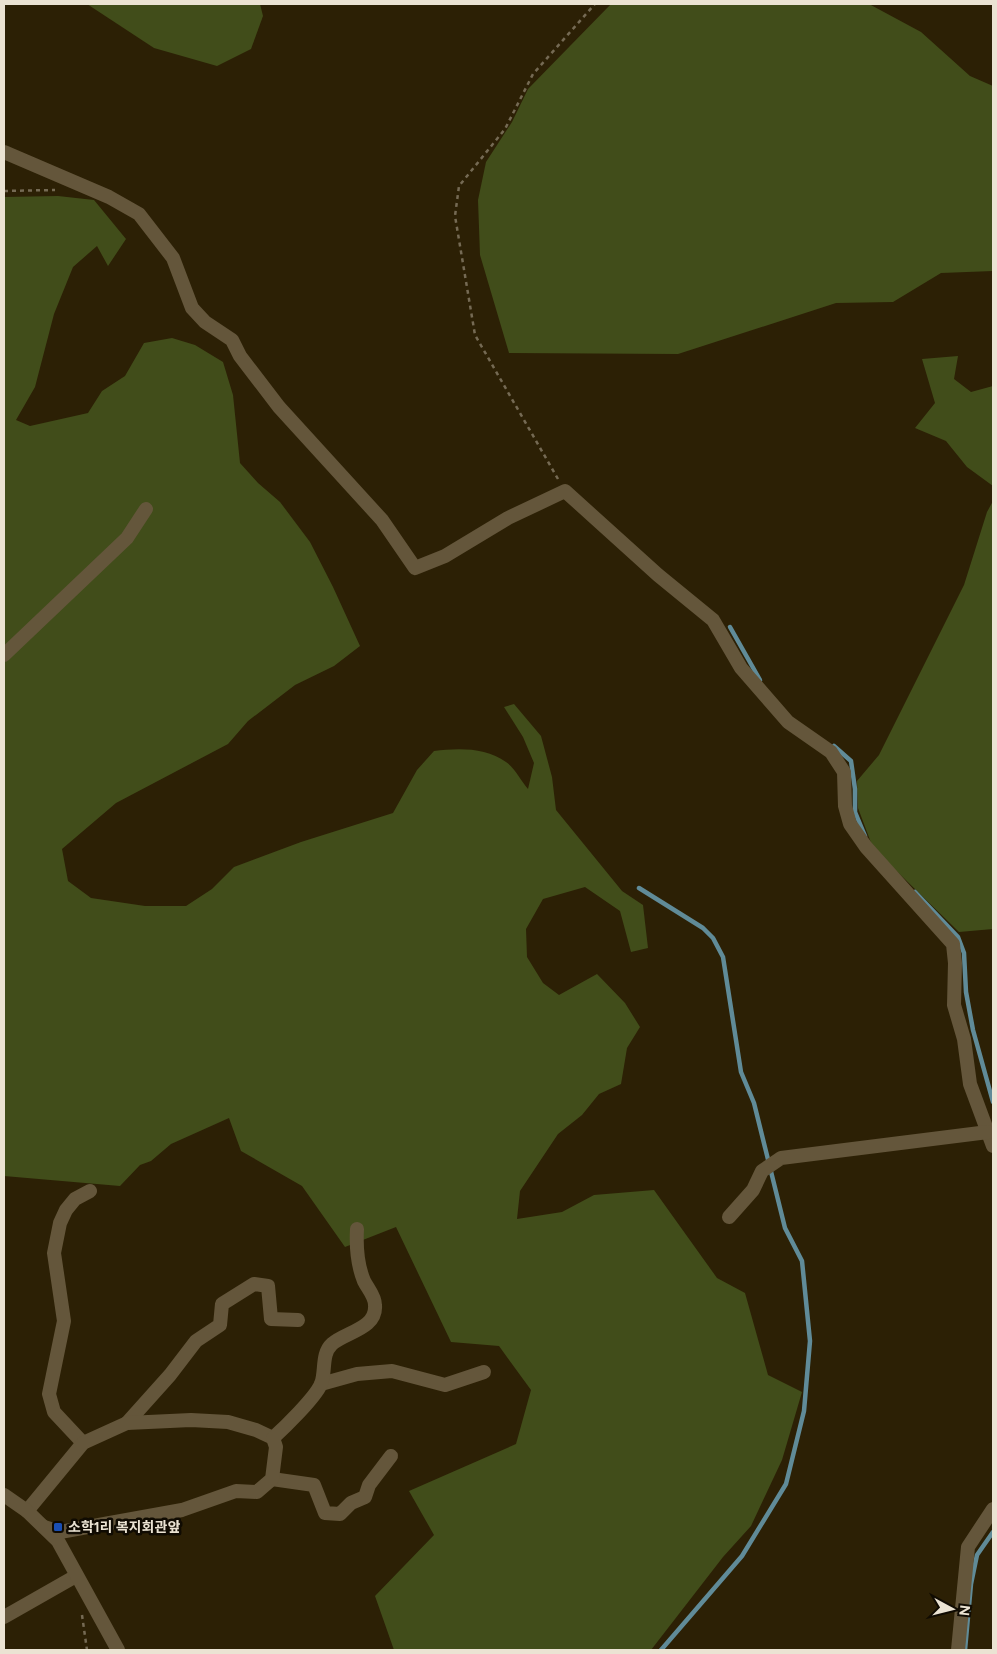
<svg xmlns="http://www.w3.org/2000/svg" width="997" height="1654" font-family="Figtree,'Noto Sans KR',sans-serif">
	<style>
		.forest { fill: #414d1a }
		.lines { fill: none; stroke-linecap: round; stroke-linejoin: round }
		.stream { stroke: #608b98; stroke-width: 4.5 }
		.path { stroke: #756a54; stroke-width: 2.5; stroke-dasharray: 4 4; stroke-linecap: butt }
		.minor { stroke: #64563b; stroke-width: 14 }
		.tertiary { stroke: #64563b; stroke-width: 14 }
		.transit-dot { fill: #1a4fb4; stroke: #100b02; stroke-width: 2 }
		.labels { text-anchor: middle; stroke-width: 5; stroke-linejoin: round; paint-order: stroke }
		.poi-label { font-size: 14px; font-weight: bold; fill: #ebe3d3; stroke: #100b02; text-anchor: start }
	</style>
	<rect width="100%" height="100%" fill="#2c2005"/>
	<!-- forest -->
	<g class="forest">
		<path d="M 87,4 L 260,4 L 263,16 L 251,49 L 217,66 L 154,48 Z"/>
		<path d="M 611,4 L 869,4 L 921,32 L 970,76 L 993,86 L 993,271 L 941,273 L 893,302 L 836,303 L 678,354 L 509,353 L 480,255 L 478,200 L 486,162 L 512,122 L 528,89 Z"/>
		<path d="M 58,196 L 94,200 L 126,239 L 108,266 L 97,246 L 73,267 L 54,314 L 35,387 L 16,420 L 30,426 L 88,413 L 102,391 L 125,376 L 144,343 L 172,338 L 195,345 L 223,362 L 233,395 L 240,463 L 258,483 L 280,502 L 310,542 L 333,587 L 360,646 L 334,666 L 295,685 L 248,721 L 228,744 L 116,803 L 62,849 L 68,881 L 91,898 L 145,906 L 186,906 L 212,889 L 234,867 L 301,842 L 393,813 L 417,770 L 434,751 C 457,748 486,747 506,762 C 515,768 521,781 528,789 L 534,763 L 523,737 L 504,707 L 514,704 L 541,736 L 552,777 L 556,810 L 622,891 L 643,905 L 648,948 L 631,952 L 620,911 L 585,887 L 543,899 L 526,929 L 527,957 L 543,983 L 559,995 L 597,974 L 625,1003 L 640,1027 L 627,1048 L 621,1084 L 599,1094 L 582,1115 L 558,1134 L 520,1191 L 517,1219 L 562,1212 L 594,1195 L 654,1190 L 717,1278 L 745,1293 L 768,1375 L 802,1392 L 782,1460 L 751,1526 L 723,1557 L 651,1650 L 394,1650 L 375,1596 L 434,1535 L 409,1491 L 516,1444 L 531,1390 L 499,1346 L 451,1342 L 396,1227 L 345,1247 L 302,1186 L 241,1151 L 229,1118 L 171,1144 L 151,1161 L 140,1165 L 120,1186 L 4,1176 L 4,197 Z"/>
		<path d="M 958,356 L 954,379 L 971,392 L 993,386 L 993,486 L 967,467 L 946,441 L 915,428 L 935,403 L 922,359 Z"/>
		<path d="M 993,501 L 993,929 L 959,932 L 873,848 L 858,808 L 857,781 L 879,755 L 964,585 L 987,512 Z"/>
	</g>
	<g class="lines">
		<!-- stream -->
		<g class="stream">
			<path d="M 730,627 L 760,680"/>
			<path d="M 834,746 L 851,761 L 855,789 L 855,812 L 865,836"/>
			<path d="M 639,888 L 703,928 L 713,938 L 723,957 L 741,1072 L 754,1103 L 785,1228 L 802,1261 L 810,1341 L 804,1411 L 786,1484 L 742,1556 L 661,1650"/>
			<path d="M 915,892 L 958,937 L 964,953 L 966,992 L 973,1030 L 993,1102"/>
			<path d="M 965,1650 L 971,1584 L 977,1555 L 993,1532"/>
		</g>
		<!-- path -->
		<g class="path">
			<path d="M 4,191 L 55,190"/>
			<path d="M 558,479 L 475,335 L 455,216 L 459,186 L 505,129 L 533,74 L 595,4"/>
			<path d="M 82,1615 L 87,1650"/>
		</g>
		<!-- minor -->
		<g class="minor">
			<path d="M 4,152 L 109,197 L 139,214 L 173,258 L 192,308 L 205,322 L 232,340 L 240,356 L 279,407 L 382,520 L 415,568 L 445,556 L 508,518 L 565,491 L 658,575 L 713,620 L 741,668 L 788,722 L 831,752 L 844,772 L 845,806 L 850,824 L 866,847 L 953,944 L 955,963 L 954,1005 L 964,1039 L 970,1084 L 993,1146"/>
			<path d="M 4,655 L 127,538 L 146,509"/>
			<path d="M 729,1217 L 753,1190 L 762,1171 L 781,1158 L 988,1132"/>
			<path d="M 321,1384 L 357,1374 L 392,1371 L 445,1385 L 484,1372"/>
			<path d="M 127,1423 L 170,1375 L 196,1341 L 220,1325 L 222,1304 L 254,1284 L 268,1286 L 271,1319 L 298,1320"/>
			<path d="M 83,1443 L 54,1412 L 49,1394 L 64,1321 L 54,1253 L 60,1223 L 66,1210 L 75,1199 L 90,1191"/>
			<path d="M 272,1479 L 314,1485 L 325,1513 L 340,1514 L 351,1503 L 365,1497 L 369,1485 L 391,1456"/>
			<path d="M 27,1511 L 83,1443 L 127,1423 L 191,1420 L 228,1422 L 256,1430 L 273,1438"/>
			<path d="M 44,1527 L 60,1532 L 182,1510 L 236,1491 L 257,1492 L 272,1479 L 276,1447 L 273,1438 C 284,1428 315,1398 321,1384 C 326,1372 321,1354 332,1344 C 345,1332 377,1329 375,1305 C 375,1296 368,1289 364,1281 C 357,1264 356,1247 357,1229"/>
			<path d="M 4,1617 L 76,1576"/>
			<path d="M 958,1650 L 968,1547 L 993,1509"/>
		</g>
		<!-- tertiary -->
		<path class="tertiary" d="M 4,1495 L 27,1511 L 58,1541 L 118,1650"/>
	</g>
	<!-- markers -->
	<rect class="transit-dot" x="53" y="1522" width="10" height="10" rx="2.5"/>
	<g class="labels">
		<!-- poi labels -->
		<g class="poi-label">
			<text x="68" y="1532">소학1리 복지회관앞</text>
		</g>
	</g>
	<!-- border -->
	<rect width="997" height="1654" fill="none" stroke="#ebe3d3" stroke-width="10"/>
	<!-- north arrow -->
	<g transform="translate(952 1609) rotate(97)" stroke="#100b02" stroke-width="4" paint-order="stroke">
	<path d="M0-4L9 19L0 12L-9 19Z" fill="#ebe3d3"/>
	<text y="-8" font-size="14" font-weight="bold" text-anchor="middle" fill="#ebe3d3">N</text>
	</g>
</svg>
